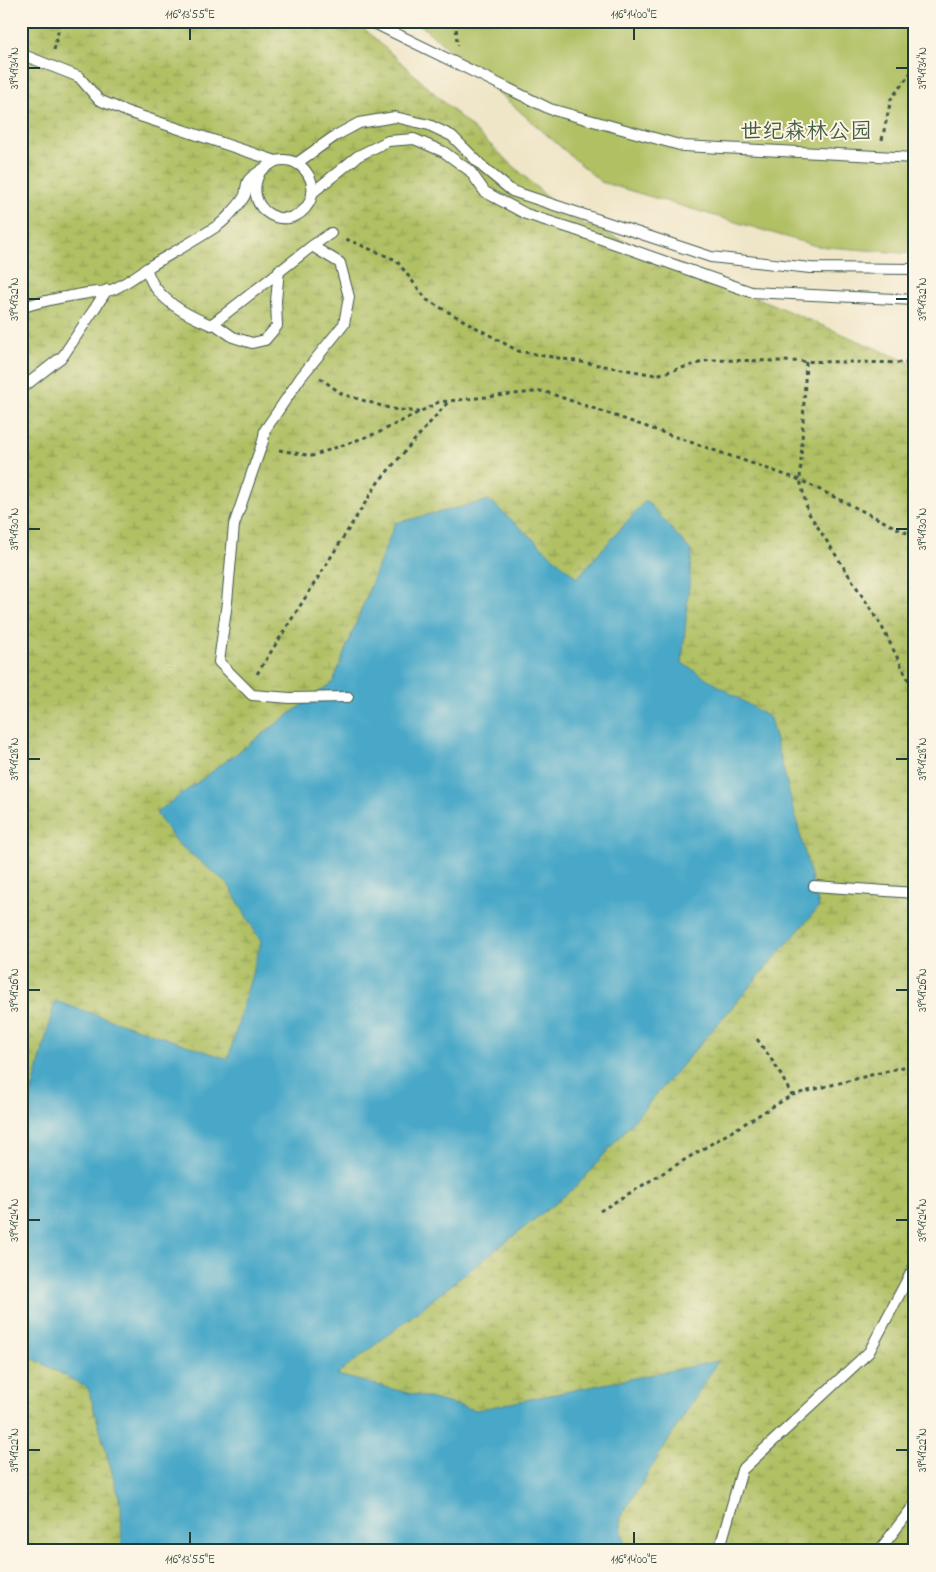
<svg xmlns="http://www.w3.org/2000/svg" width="936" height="1572" font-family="'Indie Flower','LXGW WenKai TC',sans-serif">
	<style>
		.wetland { fill: url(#wetland-marsh); stroke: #687e4c }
		.park { fill: #b0c063; stroke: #687e4c }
		.water { fill: #49a8c8; stroke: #34727e }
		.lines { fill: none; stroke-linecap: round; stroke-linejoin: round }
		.lane-casing { stroke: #3e564a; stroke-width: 12 }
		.path { stroke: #3e564a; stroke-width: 3; stroke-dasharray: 4 4; stroke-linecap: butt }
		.lane { stroke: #fff; stroke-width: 10 }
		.ticks { fill: none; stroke: #1f3d34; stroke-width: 2 }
		.labels { text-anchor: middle; stroke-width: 4; stroke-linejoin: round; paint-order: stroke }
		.park-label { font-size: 22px; fill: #435e40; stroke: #fcf5e5 }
		.neatline { fill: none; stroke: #1f3d34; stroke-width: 2 }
		.ticks-label { font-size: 12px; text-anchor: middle; fill: #1f3d34 }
	</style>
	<defs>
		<pattern id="wetland-marsh" width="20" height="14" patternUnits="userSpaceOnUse" patternTransform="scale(1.25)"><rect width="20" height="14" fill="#b0c063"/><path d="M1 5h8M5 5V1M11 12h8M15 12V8" fill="none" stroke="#8f9d52"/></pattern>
	</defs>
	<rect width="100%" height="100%" fill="#fcf5e5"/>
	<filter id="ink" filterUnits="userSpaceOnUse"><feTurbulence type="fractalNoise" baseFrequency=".02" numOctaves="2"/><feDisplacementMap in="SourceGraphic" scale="10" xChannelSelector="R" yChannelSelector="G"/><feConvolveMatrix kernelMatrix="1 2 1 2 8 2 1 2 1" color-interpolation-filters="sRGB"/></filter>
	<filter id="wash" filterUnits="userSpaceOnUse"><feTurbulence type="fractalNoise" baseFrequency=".0096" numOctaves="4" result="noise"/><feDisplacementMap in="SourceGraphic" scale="20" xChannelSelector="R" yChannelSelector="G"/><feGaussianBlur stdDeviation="1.12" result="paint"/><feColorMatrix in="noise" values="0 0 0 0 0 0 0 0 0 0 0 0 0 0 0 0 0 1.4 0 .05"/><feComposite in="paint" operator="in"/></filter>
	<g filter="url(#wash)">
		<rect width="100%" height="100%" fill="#efe5c7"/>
		<!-- wetland -->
		<path class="wetland" d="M 21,21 L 356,21 L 570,218 L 915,365 L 915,1551 L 21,1551 Z"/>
		<!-- park -->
		<path class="park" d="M 416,21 L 915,21 L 915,254 L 816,246 L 601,182 Z"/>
		<!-- water -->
		<path class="water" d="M 489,500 L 577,578 L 646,500 L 692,552 L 682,663 L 770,718 L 819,907 L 577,1186 L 337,1375 L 476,1410 L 718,1361 L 620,1518 L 626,1551 L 122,1551 L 121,1504 L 88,1388 L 21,1352 L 21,1136 L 55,1001 L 228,1059 L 261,942 L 228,884 L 176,842 L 156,813 L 333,682 L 395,523 Z"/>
	</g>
	<g filter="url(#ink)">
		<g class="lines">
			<defs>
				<g id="lane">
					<path d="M 370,21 L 550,109 L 683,146 L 915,158"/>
					<path d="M 21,54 L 79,77 L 99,100 L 128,112 L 276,161"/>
					<path d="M 297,163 L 335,136 L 359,123 L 395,117 L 429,125 L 452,136 L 484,168 L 512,191 L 711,257 L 810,268 L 915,269"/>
					<path d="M 312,193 L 358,156 L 388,141 L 414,139 L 444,152 L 470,171 L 485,192 L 526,214 L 573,229 L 751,292 L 915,300"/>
					<path d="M 312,246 L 340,263 L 349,297 L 344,324 L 301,377 L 265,430 L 263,441 L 234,525 L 227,602 L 219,662 L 252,695 L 290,698 L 348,697"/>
					<path d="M 146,269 C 149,275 151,282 155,287 C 169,306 190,316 211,325 L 312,246 L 331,233"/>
					<path d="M 21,308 C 43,300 65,297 88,293 C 96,292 106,292 114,289 C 127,283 140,273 152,265 C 174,252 196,240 217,226 C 224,222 242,202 245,195 C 246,191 246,185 248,181 C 250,177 272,163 276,161 C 300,154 321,182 309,203 C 290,236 240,211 260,172"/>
					<path d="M 213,323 L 233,337 L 252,343 L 265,340 L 277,326 L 276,301 L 279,270"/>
					<path d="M 21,389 L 63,356 L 107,290"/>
					<path d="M 814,886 L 915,893"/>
					<path d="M 719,1551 L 742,1470 L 869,1352 L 915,1265"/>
					<path d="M 879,1551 L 915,1504"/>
				</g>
			</defs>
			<!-- lane casing -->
			<use href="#lane" class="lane-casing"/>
			<!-- path -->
			<g class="path">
				<path d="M 456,21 L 457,46"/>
				<path d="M 54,50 L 58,32 L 58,21"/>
				<path d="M 882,140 L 891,99 L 915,67"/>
				<path d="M 346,239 L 396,260 L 427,300 L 518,351 L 656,375 L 710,360 L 915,363"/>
				<path d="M 806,362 L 800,480 L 808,512 L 881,625 L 915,693"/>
				<path d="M 320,378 L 342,394 L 392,409 L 419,412"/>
				<path d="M 279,450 L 312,456 L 380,432 L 439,402 L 543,391 L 800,480 L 915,537"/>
				<path d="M 257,674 L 379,481 L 448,402"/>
				<path d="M 757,1039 L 774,1063 L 792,1095"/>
				<path d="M 600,1211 L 792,1095 L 915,1064"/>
			</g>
			<!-- lane -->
			<use href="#lane" class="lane"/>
		</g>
	</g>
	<!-- ticks -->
	<path class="ticks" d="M 190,28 L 190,40M 634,28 L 634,40M 28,68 L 40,68M 896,68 L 908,68M 28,299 L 40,299M 896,299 L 908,299M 28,529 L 40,529M 896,529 L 908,529M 28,759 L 40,759M 896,759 L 908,759M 28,990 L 40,990M 896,990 L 908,990M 28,1220 L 40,1220M 896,1220 L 908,1220M 28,1450 L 40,1450M 896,1450 L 908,1450M 190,1532 L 190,1544M 634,1532 L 634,1544"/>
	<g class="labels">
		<!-- park labels -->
		<g class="park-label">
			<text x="806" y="138">世纪森林公园</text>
		</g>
	</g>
	<!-- margin -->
	<rect width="936" height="1572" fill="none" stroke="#fcf5e5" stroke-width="55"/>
	<rect x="28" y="28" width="880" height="1516" class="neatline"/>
	<g class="ticks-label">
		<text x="190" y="18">116°13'55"E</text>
		<text x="634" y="18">116°14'00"E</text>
		<text transform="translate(14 68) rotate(-90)" y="4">39°49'34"N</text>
		<text transform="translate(922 68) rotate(-90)" y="4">39°49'34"N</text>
		<text transform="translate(14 299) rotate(-90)" y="4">39°49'32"N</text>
		<text transform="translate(922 299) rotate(-90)" y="4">39°49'32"N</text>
		<text transform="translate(14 529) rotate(-90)" y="4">39°49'30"N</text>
		<text transform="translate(922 529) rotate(-90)" y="4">39°49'30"N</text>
		<text transform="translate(14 759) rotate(-90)" y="4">39°49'28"N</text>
		<text transform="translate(922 759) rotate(-90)" y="4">39°49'28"N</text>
		<text transform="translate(14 990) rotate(-90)" y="4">39°49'26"N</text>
		<text transform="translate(922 990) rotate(-90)" y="4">39°49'26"N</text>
		<text transform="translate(14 1220) rotate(-90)" y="4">39°49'24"N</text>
		<text transform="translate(922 1220) rotate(-90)" y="4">39°49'24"N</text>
		<text transform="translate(14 1450) rotate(-90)" y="4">39°49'22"N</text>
		<text transform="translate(922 1450) rotate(-90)" y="4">39°49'22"N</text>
		<text x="190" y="1563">116°13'55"E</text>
		<text x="634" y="1563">116°14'00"E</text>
	</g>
</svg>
